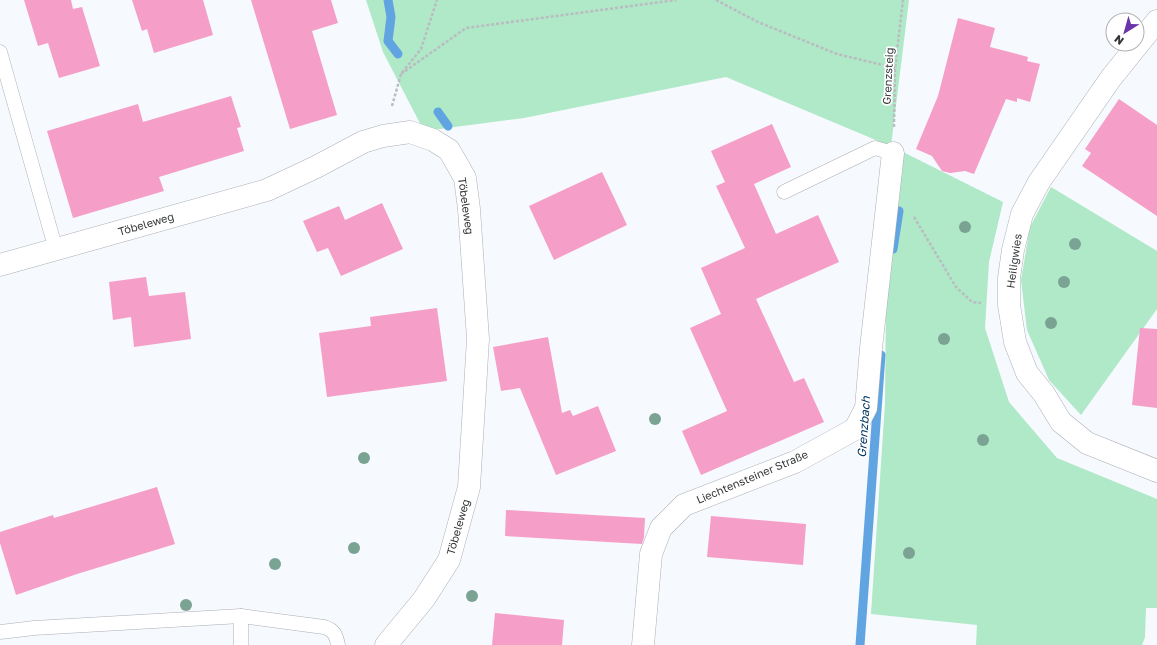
<svg xmlns="http://www.w3.org/2000/svg" width="1157" height="645" font-family="'Golos Text',sans-serif">
	<style>
		.green { fill: #afe9c7 }
		.lines { fill: none; stroke-linecap: round; stroke-linejoin: round }
		.stream { stroke: #61a4e2; stroke-width: 9 }
		.building { fill: #f59ec8 }
		.lane-casing { stroke: #acafb5; stroke-width: 15 }
		.street-casing { stroke: #acafb5; stroke-width: 23 }
		.path { stroke: #b9bcc0; stroke-width: 2.5; stroke-dasharray: 3 2; stroke-linecap: butt }
		.lane { stroke: #fff; stroke-width: 14 }
		.street { stroke: #fff; stroke-width: 22 }
		.tree { fill: #7ba393 }
		.labels { text-anchor: middle; stroke-width: 3.5; stroke-linejoin: round; paint-order: stroke }
		.street-label { font-size: 11px; fill: #353739; stroke: #fff }
		.water-label { font-size: 12px; font-style: italic; fill: #063a62; stroke: #fff }
	</style>
	<rect width="100%" height="100%" fill="#f6f9fe"/>
	<!-- green -->
	<g class="green">
		<path d="M 366,0 L 909,0 L 891,146 L 1003,202 L 989,262 L 985,328 L 1009,402 L 1057,458 L 1157,499 L 1157,608 L 1146,608 L 1145,637 L 1142,645 L 976,645 L 977,625 L 871,614 L 885,403 L 886,295 L 890,146 L 726,77 L 524,118 L 424,131 L 383,52 Z"/>
		<path d="M 1051,187 L 1157,251 L 1157,309 L 1081,415 L 1049,380 L 1027,330 L 1021,280 L 1030,227 Z"/>
	</g>
	<g class="lines">
		<!-- stream -->
		<g class="stream">
			<path d="M 388,0 L 391,17 L 388,41 L 398,54"/>
			<path d="M 438,112 L 448,126"/>
			<path d="M 893,249 L 899,211"/>
			<path d="M 860,645 L 881,355"/>
		</g>
	</g>
	<!-- building -->
	<g class="building">
		<path d="M 24,0 L 71,0 L 73,9 L 82,7 L 100,66 L 59,78 L 48,43 L 38,46 Z"/>
		<path d="M 132,0 L 203,0 L 213,35 L 154,53 L 147,29 L 142,31 Z"/>
		<path d="M 251,0 L 331,0 L 338,23 L 312,31 L 337,115 L 290,129 Z"/>
		<path d="M 958,18 L 995,28 L 990,47 L 1028,57 L 1027,61 L 1040,64 L 1030,102 L 1017,98 L 1017,102 L 1006,99 L 974,174 L 965,171 L 950,173 L 942,171 L 932,156 L 916,149 L 938,96 Z"/>
		<path d="M 231,96 L 241,127 L 237,128 L 244,151 L 159,177 L 164,191 L 73,218 L 47,131 L 138,104 L 143,122 Z"/>
		<path d="M 1119,99 L 1157,125 L 1157,216 L 1082,166 L 1091,153 L 1085,149 Z"/>
		<path d="M 772,124 L 791,167 L 754,184 L 776,234 L 818,215 L 839,262 L 756,299 L 794,382 L 804,378 L 824,422 L 701,475 L 682,431 L 727,411 L 690,328 L 721,314 L 701,268 L 745,248 L 716,186 L 725,182 L 711,151 Z"/>
		<path d="M 602,172 L 627,225 L 554,260 L 529,206 Z"/>
		<path d="M 382,203 L 403,249 L 341,276 L 328,248 L 317,252 L 303,221 L 339,206 L 345,220 Z"/>
		<path d="M 146,277 L 149,296 L 185,292 L 191,339 L 134,347 L 131,317 L 113,320 L 109,282 Z"/>
		<path d="M 437,308 L 447,381 L 327,397 L 319,333 L 371,326 L 370,317 Z"/>
		<path d="M 1140,328 L 1157,329 L 1157,408 L 1132,405 Z"/>
		<path d="M 548,337 L 562,413 L 570,410 L 573,416 L 598,406 L 616,451 L 556,475 L 520,388 L 501,391 L 493,347 Z"/>
		<path d="M 157,487 L 175,544 L 77,574 L 16,595 L 0,543 L 0,532 L 53,515 L 54,518 Z"/>
		<path d="M 506,510 L 645,518 L 644,537 L 642,544 L 505,536 Z"/>
		<path d="M 711,516 L 806,524 L 803,565 L 707,557 Z"/>
		<path d="M 495,613 L 564,620 L 562,645 L 492,645 Z"/>
	</g>
	<g class="lines">
		<defs>
			<g id="lane">
				<path d="M 0,52 L 56,250"/>
				<path d="M 784,192 L 875,148 L 893,153"/>
				<path d="M 0,632 L 34,628 L 241,616 L 324,627 C 334,630 336,635 338,645"/>
				<path d="M 241,645 L 241,616"/>
			</g>
			<g id="street">
				<path d="M 1157,21 L 1111,78 L 1039,182 L 1022,214 L 1013,250 L 1009,278 L 1009,305 L 1015,342 L 1027,373 L 1044,394 L 1061,422 L 1087,443 L 1157,471"/>
				<path d="M 0,265 L 267,190 L 316,167 L 363,142 L 383,136 L 410,132 L 433,140 L 449,150 L 465,178 L 469,209 L 478,339 L 469,487 L 449,560 L 424,599 L 386,645"/>
				<path d="M 643,645 L 651,554 L 661,528 L 684,505 L 795,462 L 855,429 L 866,408 L 871,348 L 893,153"/>
			</g>
		</defs>
		<!-- lane casing -->
		<use href="#lane" class="lane-casing"/>
		<!-- street casing -->
		<use href="#street" class="street-casing"/>
		<!-- path -->
		<g class="path">
			<path d="M 716,0 L 758,22 L 837,54 L 895,68"/>
			<path d="M 401,74 L 466,28 L 676,0"/>
			<path d="M 392,106 L 401,74 L 421,49 L 437,0"/>
			<path d="M 894,127 L 895,68 L 903,0"/>
			<path d="M 914,217 L 956,287 L 972,302 L 981,303"/>
		</g>
		<!-- lane -->
		<use href="#lane" class="lane"/>
		<!-- street -->
		<use href="#street" class="street"/>
	</g>
	<!-- trees -->
	<g class="tree">
		<circle cx="965" cy="227" r="6"/>
		<circle cx="1075" cy="244" r="6"/>
		<circle cx="1064" cy="282" r="6"/>
		<circle cx="1051" cy="323" r="6"/>
		<circle cx="944" cy="339" r="6"/>
		<circle cx="655" cy="419" r="6"/>
		<circle cx="983" cy="440" r="6"/>
		<circle cx="364" cy="458" r="6"/>
		<circle cx="354" cy="548" r="6"/>
		<circle cx="909" cy="553" r="6"/>
		<circle cx="275" cy="564" r="6"/>
		<circle cx="472" cy="596" r="6"/>
		<circle cx="186" cy="605" r="6"/>
	</g>
	<g class="labels">
		<!-- street labels -->
		<g class="street-label">
			<text transform="translate(888 76) rotate(-87)" y="4">Grenzsteig</text>
			<text transform="translate(466 206) rotate(82)" y="4">Töbeleweg</text>
			<text transform="translate(146 224) rotate(-16)" y="4">Töbeleweg</text>
			<text transform="translate(1014 261) rotate(-82)" y="4">Heiligwies</text>
			<text transform="translate(752 477) rotate(-23)" y="4">Liechtensteiner Straße</text>
			<text transform="translate(458 527) rotate(-74)" y="4">Töbeleweg</text>
		</g>
		<!-- water labels -->
		<g class="water-label">
			<text transform="translate(864 427) rotate(-86)" y="4">Grenzbach</text>
		</g>
	</g>
	<!-- north arrow -->
	<g transform="translate(1125 32) rotate(217)"><circle r="19" fill="#ffffff" stroke="#aeafb0"/>
	<path d="M0-3L7 15L0 10L-7 15Z" fill="#6b34ab"/>
	<text y="-6" font-size="11" font-weight="bold" text-anchor="middle" fill="#353739">N</text>
	</g>
</svg>
